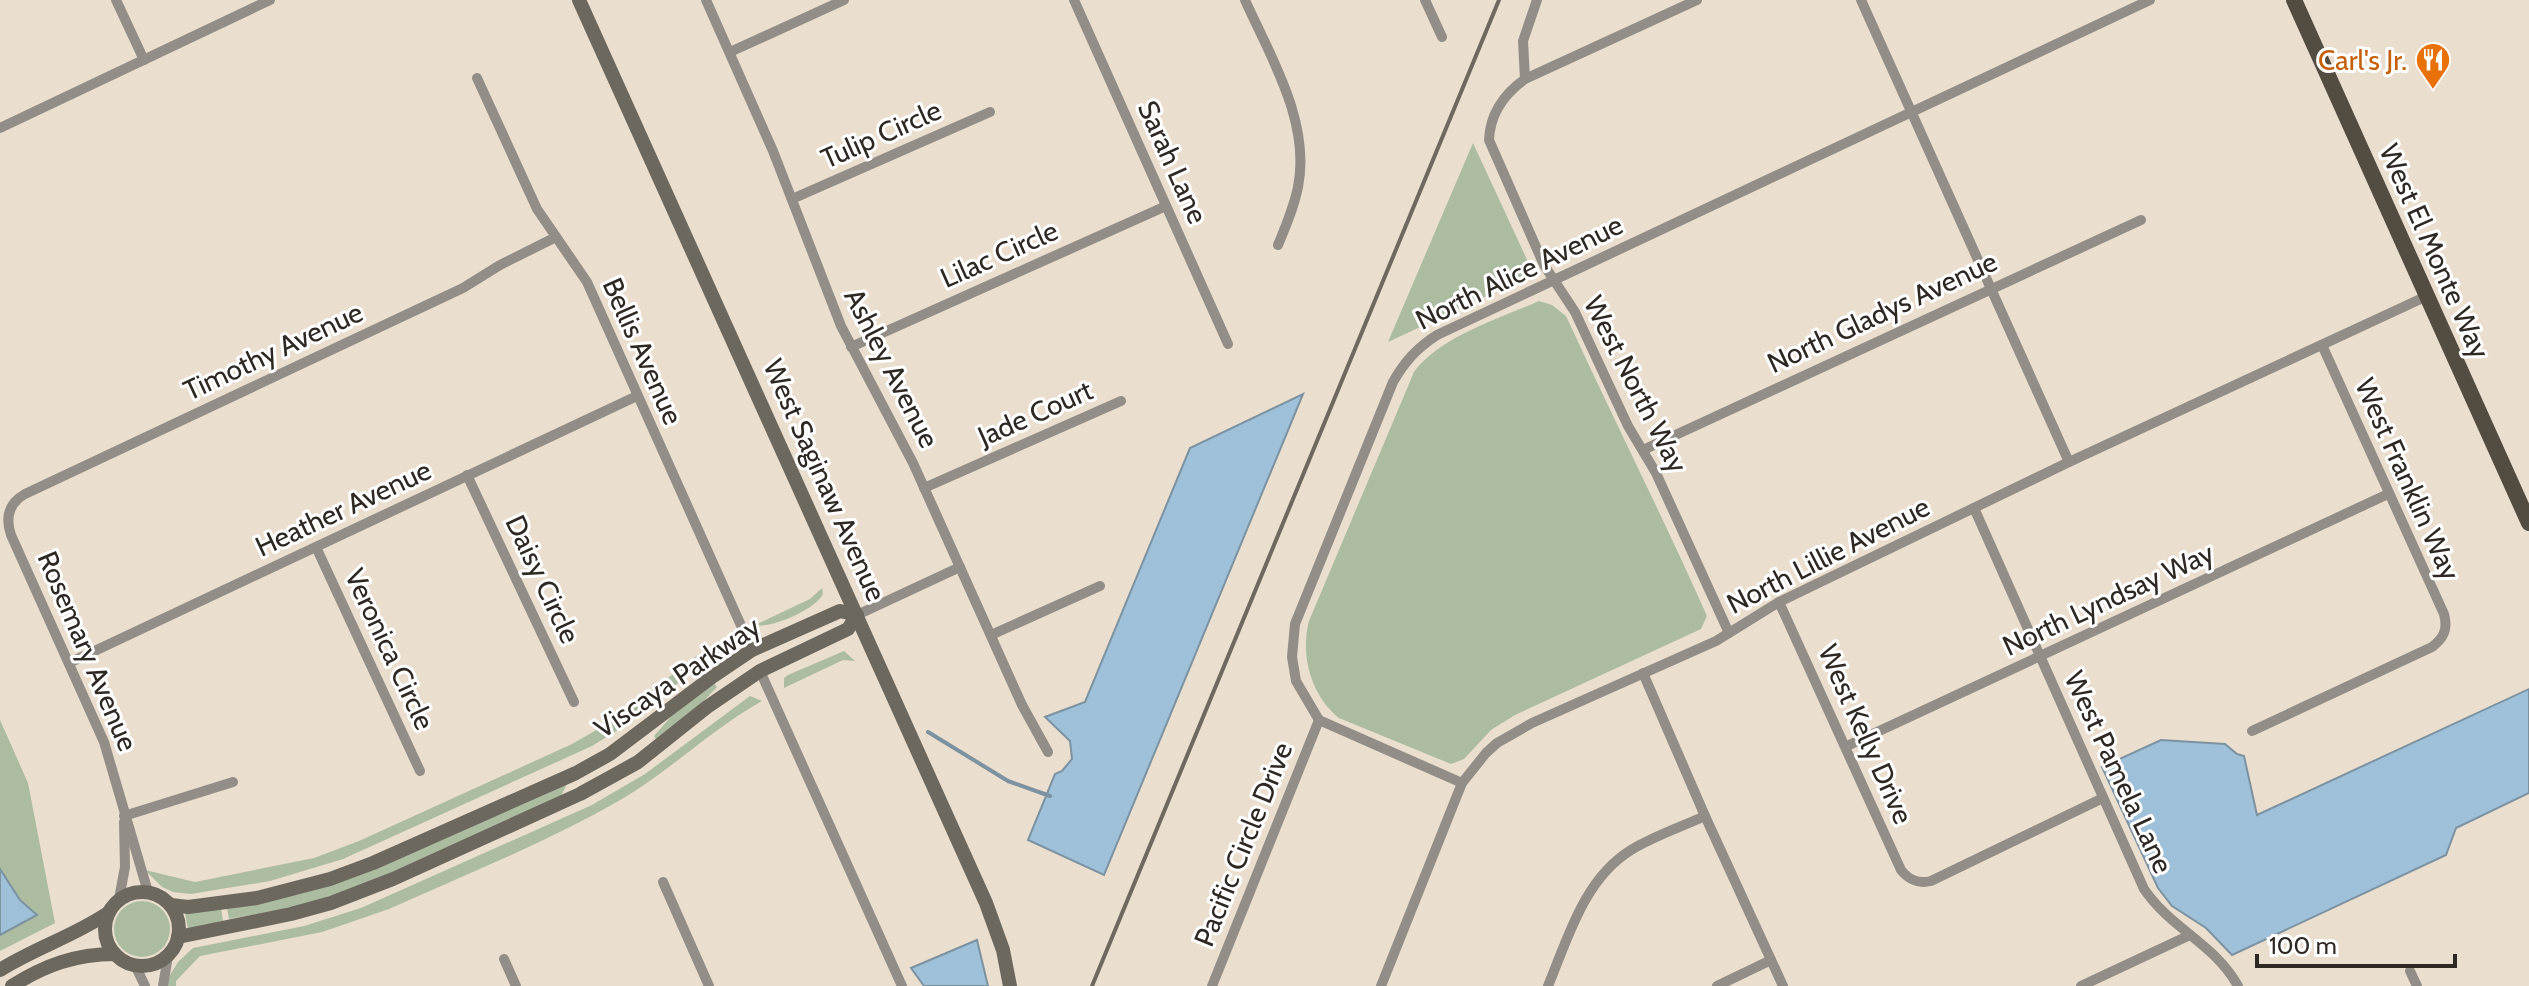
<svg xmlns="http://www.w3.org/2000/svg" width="2529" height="986" font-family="Cabin,sans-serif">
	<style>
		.green { fill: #acbca1 }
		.water { fill: #9ec0d8; stroke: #7c92a1; stroke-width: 2 }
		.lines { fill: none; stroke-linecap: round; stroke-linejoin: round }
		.stream { stroke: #7c92a1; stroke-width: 4 }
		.street { stroke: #928e87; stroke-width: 10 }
		.secondary { stroke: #6d685d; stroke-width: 14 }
		.primary { stroke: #534c40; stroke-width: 16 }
		.rail { stroke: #6f685e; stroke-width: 4 }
		.labels { text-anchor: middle; stroke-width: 6; stroke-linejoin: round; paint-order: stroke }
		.food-label { font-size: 28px; fill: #c56008; stroke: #fff; text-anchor: end }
		.street-label { font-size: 28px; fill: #2d2822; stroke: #fff }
	</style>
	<rect width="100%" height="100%" fill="#eadece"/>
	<!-- green -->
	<g class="green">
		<path d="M 1473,143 L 1529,264 L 1529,272 L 1525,278 L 1388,342 Z"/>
		<path d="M 1539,301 L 1552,305 L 1566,316 C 1612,416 1662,515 1707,616 L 1701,629 L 1515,715 L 1491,730 L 1464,759 L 1451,764 L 1339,718 C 1311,695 1300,656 1309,621 L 1414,372 C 1441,336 1499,319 1539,301 Z"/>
		<path d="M 822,588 L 823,594 C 816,609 771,629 755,625 L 810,599 Z"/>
		<path d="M 732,636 L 732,644 L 701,665 L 624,726 L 592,746 L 343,859 L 270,881 L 191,894 L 173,892 L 162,887 L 145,870 L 195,882 L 314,858 L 359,841 L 572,744 L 612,721 L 703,651 Z"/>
		<path d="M 844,651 L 855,661 L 843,660 L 784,688 L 784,678 L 788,675 Z"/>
		<path d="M 713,682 L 717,687 L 692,713 L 657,741 L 654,736 L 676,711 Z"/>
		<path d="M 750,696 L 762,701 C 712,729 671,770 622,799 C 548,842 466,874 389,909 L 322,932 L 200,956 L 176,981 L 176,986 L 167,986 L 170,975 L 178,962 L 193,948 L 304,926 L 361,908 L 592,805 L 645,774 Z"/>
		<path d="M 0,720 L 28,783 L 55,923 L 0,951 L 0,935 L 37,915 L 20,900 L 0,869 Z"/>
		<path d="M 567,784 L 561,796 L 352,890 L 293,908 L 229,919 L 227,908 L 300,894 L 328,886 Z"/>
		<circle cx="142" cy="929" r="28"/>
		<path d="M 221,908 L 223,921 L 188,929 L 185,913 Z"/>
	</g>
	<!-- water -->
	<g class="water">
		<path d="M 1303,394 L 1104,875 L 1028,840 L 1055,774 L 1062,771 L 1072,759 L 1070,741 L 1045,717 L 1085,702 L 1190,448 Z"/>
		<path d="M 2529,689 L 2529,793 L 2456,828 L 2446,855 L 2232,955 L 2206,928 L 2172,906 L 2158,888 L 2102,767 L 2161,740 L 2225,744 L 2237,754 L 2244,756 L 2257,815 Z"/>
		<path d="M 0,869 L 20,900 L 37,915 L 0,935 Z"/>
		<path d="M 977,940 L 988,986 L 924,986 L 911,968 Z"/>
	</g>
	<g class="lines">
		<!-- stream -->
		<path class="stream" d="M 928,732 L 1008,781 L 1050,796"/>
		<!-- street -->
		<g class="street">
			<path d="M 116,0 L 144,60"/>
			<path d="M 706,0 L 773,151 L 841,326 L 913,463 L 1022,705 L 1048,752"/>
			<path d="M 1074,0 L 1228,344"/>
			<path d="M 1245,0 C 1270,56 1311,122 1298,187 C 1294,207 1286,226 1278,245"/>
			<path d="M 1425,0 L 1442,37"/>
			<path d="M 1697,0 L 1525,79 C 1504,94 1490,113 1489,140 L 1544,265 L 1575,312 L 1628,426 L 1656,473 L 1729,633"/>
			<path d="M 1861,0 L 2069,462"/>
			<path d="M 730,52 L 844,0"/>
			<path d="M 477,78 L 537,209 L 587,282 L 752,650"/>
			<path d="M 1525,79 L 1523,41 L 1537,0"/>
			<path d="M 0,128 L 270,0"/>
			<path d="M 792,199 L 990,112"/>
			<path d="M 851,347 L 1166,206"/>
			<path d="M 1643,450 L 2141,220"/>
			<path d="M 467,475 L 574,702"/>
			<path d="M 924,488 L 1121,401"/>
			<path d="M 1974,508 L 2144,889 C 2172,930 2214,943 2238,986"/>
			<path d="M 316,547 L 420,771"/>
			<path d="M 1779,602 L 1901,870 C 1909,880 1918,884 1931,881 L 2103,798"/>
			<path d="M 857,615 L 960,567"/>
			<path d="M 991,635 L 1100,586"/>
			<path d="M 69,663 L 637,396"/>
			<path d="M 760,671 L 902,986"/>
			<path d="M 1643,673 L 1705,816 L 1783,986"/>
			<path d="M 2252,731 L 2432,647 C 2444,638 2448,629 2444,614 L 2322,345"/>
			<path d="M 1847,746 L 2388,494"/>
			<path d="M 1462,783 L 1319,720 L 1296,681 L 1292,657 L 1295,624 L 1393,382 C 1405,361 1417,348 1437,335 L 2150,0"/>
			<path d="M 124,816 L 233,782"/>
			<path d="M 663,882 L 709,986"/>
			<path d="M 148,892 L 104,742 L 11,535 C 5,517 9,503 25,494 L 463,288 L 500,265 L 556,237"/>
			<path d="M 119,899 L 125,867 L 124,822"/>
			<path d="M 504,959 L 516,986"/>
			<path d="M 135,965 L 145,986"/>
			<path d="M 2410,971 L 2417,986"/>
			<path d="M 163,986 L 168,956"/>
			<path d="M 1212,986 L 1319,720"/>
			<path d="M 1381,986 L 1462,783 L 1486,753 L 1497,743 L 1532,723 L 1716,641 L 1779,602 L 2069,462 L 2427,296"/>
			<path d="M 1548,986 C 1568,938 1584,879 1631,850 C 1654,836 1681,827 1705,816"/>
			<path d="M 1717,986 L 1771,960"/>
			<path d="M 2081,986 L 2190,935"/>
		</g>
		<!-- secondary -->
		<g class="secondary">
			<path d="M 579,0 L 986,903 L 1003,950 L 1010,986"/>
			<circle cx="142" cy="929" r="37"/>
			<path d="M 171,905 L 188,907 L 257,898 L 330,879 L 373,863 L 576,773 L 610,754 L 712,677 L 752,650 L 840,611 L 857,615"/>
			<path d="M 178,937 L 291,914 L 331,903 L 393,879 L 580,794 L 638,762 L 707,707 L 760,671 L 848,629 L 857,615"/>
			<path d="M 0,970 C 35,948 74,936 108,913"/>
			<path d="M 12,986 C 45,965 76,954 115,954"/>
		</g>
		<!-- primary -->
		<path class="primary" d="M 2294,0 L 2529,523"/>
		<!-- rail -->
		<path class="rail" d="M 1092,986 L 1499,0"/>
	</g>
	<!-- icons -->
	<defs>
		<symbol id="restaurant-pin" viewBox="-11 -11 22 30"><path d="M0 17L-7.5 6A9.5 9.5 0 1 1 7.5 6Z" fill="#e8710a" stroke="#fff"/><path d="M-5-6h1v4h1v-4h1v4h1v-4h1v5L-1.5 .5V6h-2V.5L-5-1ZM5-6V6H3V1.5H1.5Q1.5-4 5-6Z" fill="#fff"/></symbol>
	</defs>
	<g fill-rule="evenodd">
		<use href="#restaurant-pin" x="2413" y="40" width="40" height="54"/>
	</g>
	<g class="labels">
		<!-- food labels -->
		<g class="food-label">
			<text x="2407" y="70">Carl's Jr.</text>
		</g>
		<!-- street labels -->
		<g class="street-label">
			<text transform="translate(881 134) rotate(-24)" y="10">Tulip Circle</text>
			<text transform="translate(1173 162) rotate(66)" y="10">Sarah Lane</text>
			<text transform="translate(2435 251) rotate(66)" y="10">West El Monte Way</text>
			<text transform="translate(999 254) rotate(-24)" y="10">Lilac Circle</text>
			<text transform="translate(1519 272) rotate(-26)" y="10">North Alice Avenue</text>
			<text transform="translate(1882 312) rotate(-25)" y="10">North Gladys Avenue</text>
			<text transform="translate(273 351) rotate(-25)" y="10">Timothy Avenue</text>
			<text transform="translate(643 351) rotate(66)" y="10">Bellis Avenue</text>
			<text transform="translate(892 368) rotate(63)" y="10">Ashley Avenue</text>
			<text transform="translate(1636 384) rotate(63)" y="10">West North Way</text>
			<text transform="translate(1035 413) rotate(-24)" y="10">Jade Court</text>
			<text transform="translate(2408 479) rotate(66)" y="10">West Franklin Way</text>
			<text transform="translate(825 480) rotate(66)" y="10">West Saginaw Avenue</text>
			<text transform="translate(343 508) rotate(-25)" y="10">Heather Avenue</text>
			<text transform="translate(1828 555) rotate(-27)" y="10">North Lillie Avenue</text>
			<text transform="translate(543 579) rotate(65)" y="10">Daisy Circle</text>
			<text transform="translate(2108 599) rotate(-25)" y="10">North Lyndsay Way</text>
			<text transform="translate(390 649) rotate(65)" y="10">Veronica Circle</text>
			<text transform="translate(88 651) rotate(67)" y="10">Rosemary Avenue</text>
			<text transform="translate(677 677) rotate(-34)" y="10">Viscaya Parkway</text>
			<text transform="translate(1866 734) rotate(66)" y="10">West Kelly Drive</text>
			<text transform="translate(2119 772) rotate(65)" y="10">West Pamela Lane</text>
			<text transform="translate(1243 844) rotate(-68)" y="10">Pacific Circle Drive</text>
		</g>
	</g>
	<!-- scale -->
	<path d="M2257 954v12h198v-12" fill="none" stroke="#2d2822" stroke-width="4"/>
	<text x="2269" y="954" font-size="24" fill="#2d2822" stroke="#ffffff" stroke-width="6" paint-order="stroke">100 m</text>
</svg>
